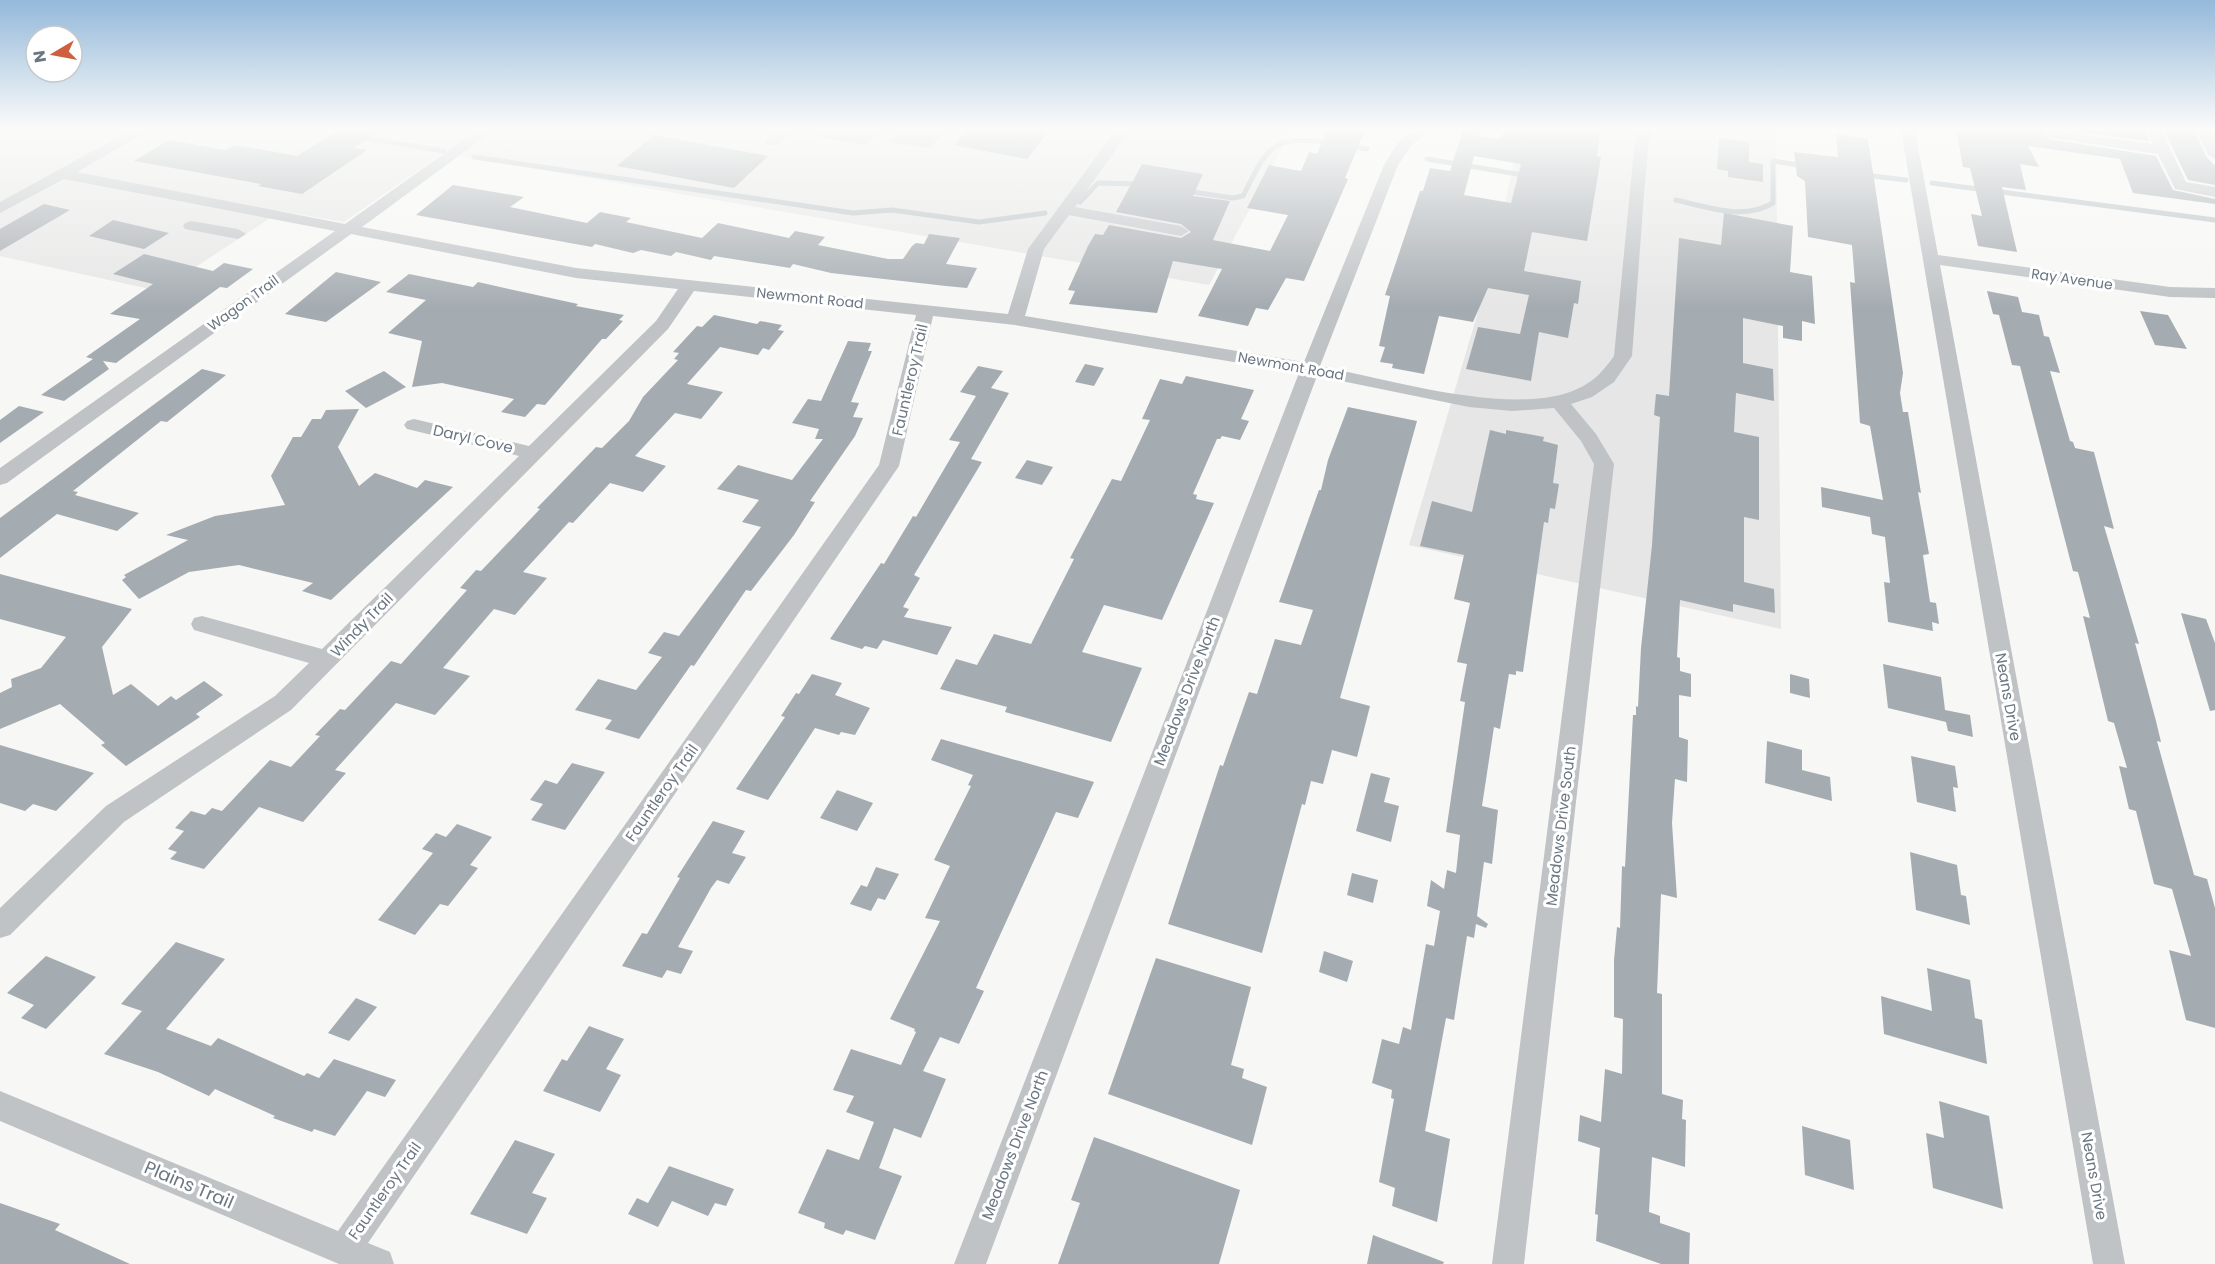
<svg xmlns="http://www.w3.org/2000/svg" width="2215" height="1264" font-family="Poppins,sans-serif">
	<style>
		.built { fill: #e5e6e5 }
		.water { fill: #b6c0c4 }
		.lines { fill: none; stroke-linecap: round; stroke-linejoin: round }
		.stream { stroke: #b6c0c4; stroke-width: 5 }
		.building { fill: #a5acb1; fill-rule: evenodd }
		.minor { fill: #bfc3c6; fill-rule: evenodd }
		.labels { text-anchor: middle; stroke-width: 6; stroke-linejoin: round; paint-order: stroke }
		.far-street-label { font-size: 14px; fill: #6a7782; stroke: #fff }
		.street-label { font-size: 15px; fill: #6a7782; stroke: #fff }
		.near-street-label { font-size: 18px; fill: #6a7782; stroke: #fff }
	</style>
	<rect width="100%" height="100%" fill="#f7f7f5"/>
	<!-- built -->
	<g class="built">
		<path d="M 0,130 L 1292,130 L 1209,285 L 443,153 L 344,222 L 281,211 L 159,291 L 0,256 Z"/>
		<path d="M 1540,130 L 1776,130 L 1781,629 L 1409,545 L 1489,275 L 1516,153 Z"/>
	</g>
	<!-- water -->
	<g class="water">
		<path d="M 826,130 L 879,130 L 866,145 L 820,137 Z"/>
		<path d="M 900,130 L 945,130 L 930,148 L 889,142 Z"/>
	</g>
	<g class="lines">
		<!-- stream -->
		<g class="stream">
			<path d="M 358,137 L 444,151"/>
			<path d="M 1349,146 L 1367,149"/>
			<path d="M 474,157 L 853,213 L 892,210 L 979,222 L 1045,213"/>
			<path d="M 1427,159 L 1529,176"/>
			<path d="M 1865,175 L 1906,180"/>
			<path d="M 1932,183 L 2215,220"/>
			<path d="M 1186,191 L 1233,198 L 1243,196 C 1269,145 1271,135 1331,143"/>
			<path d="M 1676,200 C 1708,207 1743,221 1773,203 L 1773,161 L 1805,166"/>
			<path d="M 1080,202 L 1098,183 L 1142,184"/>
		</g>
	</g>
	<!-- building -->
	<g class="building">
		<path d="M 338,130 L 381,130 L 354,148 L 367,150 L 302,194 L 258,186 L 261,184 L 134,161 L 169,140 L 226,150 L 235,145 L 297,156 Z"/>
		<path d="M 967,130 L 1050,130 L 1027,159 L 954,145 Z"/>
		<path d="M 1327,130 L 1365,130 L 1345,178 L 1348,179 L 1304,281 L 1286,278 L 1268,310 L 1256,308 L 1248,326 L 1198,316 L 1222,269 L 1173,261 L 1157,313 L 1069,304 L 1075,291 L 1068,290 L 1088,246 L 1095,234 L 1103,235 L 1109,225 L 1181,238 L 1191,232 L 1181,224 L 1116,212 L 1142,164 L 1203,174 L 1193,196 L 1230,201 L 1213,240 L 1270,251 L 1288,215 L 1247,208 L 1269,165 L 1301,171 L 1309,152 L 1317,154 Z"/>
		<path d="M 1463,130 L 1481,130 L 1479,136 L 1499,139 L 1506,130 L 1601,130 L 1597,156 L 1601,157 L 1587,241 L 1532,232 L 1524,271 L 1581,281 L 1578,304 L 1574,303 L 1568,338 L 1539,332 L 1531,381 L 1466,369 L 1478,327 L 1520,334 L 1529,295 L 1488,288 L 1473,322 L 1439,316 L 1424,374 L 1392,368 L 1393,364 L 1380,362 L 1385,347 L 1379,346 L 1390,296 L 1385,295 L 1420,191 L 1423,191 L 1430,168 L 1450,171 ZM 1474,156 L 1521,164 L 1511,203 L 1464,195 Z"/>
		<path d="M 1956,130 L 2043,130 L 2048,139 L 2156,156 L 2173,190 L 2215,199 L 2215,204 L 2133,193 L 2120,159 L 2028,146 L 2039,167 L 2020,164 L 2026,190 L 2002,187 L 2017,252 L 1978,246 L 1971,214 L 1982,216 L 1970,168 L 1963,167 Z"/>
		<path d="M 2064,130 L 2145,130 L 2149,141 Z"/>
		<path d="M 2164,130 L 2194,130 L 2206,156 L 2215,166 L 2215,185 L 2188,180 Z"/>
		<path d="M 1836,134 L 1868,139 L 1903,373 L 1900,393 L 1903,412 L 1908,412 L 1921,493 L 1918,492 L 1929,554 L 1923,555 L 1930,602 L 1936,603 L 1939,624 L 1932,622 L 1933,631 L 1888,622 L 1884,582 L 1890,583 L 1885,537 L 1872,534 L 1870,517 L 1822,507 L 1821,487 L 1883,500 L 1870,426 L 1860,423 L 1850,282 L 1855,283 L 1852,245 L 1808,237 L 1805,181 L 1797,176 L 1794,152 L 1838,157 Z"/>
		<path d="M 654,135 L 768,156 L 734,188 L 617,166 Z"/>
		<path d="M 1719,138 L 1749,142 L 1749,162 L 1763,164 L 1763,182 L 1728,177 L 1728,171 L 1717,169 Z"/>
		<path d="M 453,185 L 524,197 L 510,207 L 587,223 L 600,212 L 631,218 L 626,222 L 702,238 L 718,223 L 789,238 L 795,231 L 825,237 L 818,245 L 888,259 L 903,259 L 912,246 L 916,243 L 924,244 L 929,234 L 960,238 L 946,264 L 977,268 L 967,288 L 946,286 L 831,273 L 793,264 L 790,268 L 714,256 L 711,260 L 676,252 L 671,256 L 641,250 L 633,253 L 595,244 L 592,247 L 416,215 Z"/>
		<path d="M 44,204 L 70,210 L 0,251 L 0,229 Z"/>
		<path d="M 1724,213 L 1793,226 L 1790,272 L 1812,276 L 1815,324 L 1802,321 L 1802,341 L 1783,338 L 1783,326 L 1743,318 L 1743,363 L 1773,369 L 1774,401 L 1736,393 L 1734,432 L 1759,437 L 1759,520 L 1744,517 L 1744,582 L 1774,589 L 1775,613 L 1733,604 L 1733,612 L 1680,600 L 1677,657 L 1680,658 L 1680,671 L 1691,674 L 1691,697 L 1679,695 L 1679,737 L 1688,740 L 1687,782 L 1675,779 L 1672,823 L 1677,898 L 1661,894 L 1657,993 L 1662,994 L 1662,1094 L 1683,1100 L 1682,1119 L 1686,1120 L 1685,1167 L 1652,1157 L 1649,1212 L 1660,1216 L 1660,1223 L 1690,1233 L 1689,1264 L 1661,1264 L 1596,1241 L 1598,1215 L 1595,1214 L 1600,1148 L 1578,1141 L 1580,1115 L 1601,1122 L 1605,1069 L 1622,1074 L 1623,1019 L 1614,1017 L 1614,960 L 1617,927 L 1620,928 L 1622,866 L 1625,867 L 1633,715 L 1636,715 L 1636,706 L 1638,707 L 1641,648 L 1652,545 L 1660,417 L 1654,415 L 1656,394 L 1669,396 L 1679,238 L 1721,245 Z"/>
		<path d="M 113,220 L 169,233 L 144,249 L 89,236 Z"/>
		<path d="M 144,254 L 213,271 L 224,263 L 253,269 L 227,288 L 220,287 L 116,363 L 103,361 L 109,369 L 64,401 L 41,395 L 93,359 L 86,357 L 140,319 L 110,314 L 153,284 L 113,274 Z"/>
		<path d="M 336,272 L 381,282 L 326,322 L 285,314 Z"/>
		<path d="M 409,274 L 473,287 L 478,282 L 509,289 L 578,304 L 576,306 L 624,315 L 619,320 L 623,321 L 606,339 L 602,339 L 545,405 L 537,404 L 525,417 L 501,412 L 514,399 L 442,383 L 412,387 L 422,341 L 388,333 L 426,300 L 386,292 Z"/>
		<path d="M 1987,291 L 2018,297 L 2022,312 L 2039,315 L 2044,336 L 2049,337 L 2060,373 L 2050,371 L 2070,441 L 2073,442 L 2075,448 L 2094,452 L 2114,529 L 2104,526 L 2139,644 L 2135,643 L 2156,721 L 2161,742 L 2157,741 L 2194,875 L 2207,879 L 2215,908 L 2215,1028 L 2186,1020 L 2169,950 L 2191,956 L 2172,889 L 2154,884 L 2136,811 L 2129,809 L 2119,766 L 2127,768 L 2114,723 L 2108,721 L 2102,696 L 2083,616 L 2090,618 L 2078,572 L 2073,571 L 2020,366 L 2012,365 L 1999,315 L 1993,314 Z"/>
		<path d="M 2140,311 L 2168,315 L 2187,349 L 2155,345 Z"/>
		<path d="M 714,315 L 757,324 L 760,321 L 782,325 L 778,330 L 784,331 L 769,350 L 763,348 L 758,355 L 720,347 L 687,384 L 723,392 L 701,419 L 675,413 L 635,456 L 666,466 L 643,492 L 610,483 L 573,523 L 569,522 L 523,572 L 547,578 L 515,615 L 494,609 L 443,668 L 470,676 L 435,715 L 396,703 L 335,770 L 346,773 L 303,822 L 259,807 L 204,869 L 170,859 L 177,852 L 168,849 L 184,831 L 175,828 L 191,811 L 205,815 L 212,808 L 222,811 L 270,760 L 291,767 L 320,736 L 315,735 L 340,709 L 345,710 L 391,661 L 401,664 L 467,590 L 460,588 L 476,570 L 481,571 L 540,509 L 537,508 L 596,447 L 602,448 L 629,421 L 643,397 L 678,360 L 674,359 L 679,353 L 673,352 L 697,326 L 702,327 Z"/>
		<path d="M 848,341 L 871,343 L 868,351 L 872,351 L 851,402 L 859,403 L 853,417 L 863,418 L 855,436 L 810,501 L 815,502 L 794,535 L 751,591 L 746,590 L 694,666 L 691,665 L 639,739 L 605,729 L 612,720 L 575,710 L 598,679 L 636,690 L 662,657 L 648,653 L 664,632 L 679,636 L 761,527 L 742,522 L 759,500 L 717,489 L 738,465 L 792,480 L 823,439 L 815,439 L 819,429 L 792,423 L 808,399 L 821,401 Z"/>
		<path d="M 1085,364 L 1104,368 L 1094,386 L 1075,382 Z"/>
		<path d="M 978,366 L 1003,371 L 991,388 L 1009,393 L 971,459 L 982,462 L 914,575 L 920,578 L 903,607 L 909,609 L 904,617 L 952,627 L 937,655 L 883,640 L 877,649 L 865,646 L 862,649 L 830,639 L 881,563 L 884,564 L 913,516 L 916,517 L 960,442 L 949,440 L 976,396 L 960,392 Z"/>
		<path d="M 202,369 L 226,375 L 167,422 L 161,421 L 73,491 L 78,492 L 75,495 L 139,513 L 117,531 L 57,514 L 0,558 L 0,518 Z"/>
		<path d="M 384,371 L 406,387 L 366,408 L 345,391 Z"/>
		<path d="M 1186,376 L 1254,390 L 1241,419 L 1249,421 L 1240,440 L 1222,436 L 1220,439 L 1217,439 L 1193,494 L 1197,495 L 1196,499 L 1214,503 L 1162,620 L 1104,605 L 1082,652 L 1142,668 L 1111,742 L 1005,712 L 1007,707 L 940,689 L 956,659 L 977,665 L 994,634 L 1031,644 L 1074,559 L 1070,558 L 1112,479 L 1121,481 L 1150,420 L 1142,419 L 1160,379 L 1182,384 Z"/>
		<path d="M 19,406 L 44,412 L 0,443 L 0,420 Z"/>
		<path d="M 1348,407 L 1417,421 L 1340,698 L 1370,706 L 1357,757 L 1332,750 L 1323,784 L 1311,781 L 1305,805 L 1302,804 L 1262,953 L 1168,924 L 1220,765 L 1223,766 L 1249,692 L 1257,694 L 1275,639 L 1301,645 L 1313,610 L 1279,602 L 1319,490 L 1321,490 L 1328,460 Z"/>
		<path d="M 359,409 L 338,447 L 359,486 L 375,473 L 417,488 L 425,480 L 453,487 L 331,600 L 302,591 L 313,583 L 239,565 L 189,572 L 139,599 L 122,580 L 126,577 L 124,575 L 188,540 L 166,535 L 215,516 L 285,505 L 271,476 L 293,437 L 301,437 L 312,419 L 321,419 L 326,410 Z"/>
		<path d="M 1490,430 L 1506,434 L 1506,430 L 1544,437 L 1543,441 L 1558,445 L 1553,483 L 1559,484 L 1555,509 L 1550,508 L 1548,523 L 1544,522 L 1523,672 L 1516,671 L 1516,675 L 1509,674 L 1500,729 L 1494,727 L 1482,806 L 1498,810 L 1492,864 L 1484,862 L 1477,916 L 1488,924 L 1486,928 L 1476,924 L 1474,938 L 1467,936 L 1454,1020 L 1446,1018 L 1425,1131 L 1450,1139 L 1437,1222 L 1392,1206 L 1395,1188 L 1379,1182 L 1394,1099 L 1391,1098 L 1392,1090 L 1372,1083 L 1382,1039 L 1399,1044 L 1403,1027 L 1411,1030 L 1426,944 L 1434,946 L 1440,911 L 1427,906 L 1431,880 L 1444,889 L 1447,870 L 1456,873 L 1460,835 L 1446,832 L 1465,702 L 1460,701 L 1467,664 L 1457,662 L 1470,603 L 1454,599 L 1464,555 L 1420,546 L 1432,501 L 1472,512 Z"/>
		<path d="M 1027,460 L 1053,467 L 1042,485 L 1015,478 Z"/>
		<path d="M 0,574 L 132,609 L 102,647 L 113,695 L 131,684 L 158,706 L 171,696 L 176,700 L 204,681 L 223,695 L 196,714 L 200,717 L 126,766 L 101,745 L 105,743 L 60,704 L 0,729 L 0,693 L 12,687 L 11,679 L 41,668 L 66,637 L 0,619 Z"/>
		<path d="M 2181,613 L 2206,619 L 2215,643 L 2215,710 L 2210,711 Z"/>
		<path d="M 1883,664 L 1941,677 L 1945,710 L 1970,715 L 1973,737 L 1948,731 L 1946,722 L 1888,708 Z"/>
		<path d="M 812,674 L 842,683 L 835,695 L 870,708 L 855,735 L 841,732 L 839,735 L 815,728 L 768,800 L 736,789 L 785,717 L 781,716 L 796,693 L 799,694 Z"/>
		<path d="M 1790,674 L 1809,679 L 1810,698 L 1790,693 Z"/>
		<path d="M 941,739 L 1094,782 L 1078,818 L 1056,812 L 976,988 L 984,991 L 959,1044 L 940,1037 L 923,1071 L 946,1079 L 921,1138 L 894,1128 L 879,1168 L 902,1176 L 875,1240 L 846,1230 L 843,1235 L 824,1228 L 825,1223 L 798,1213 L 827,1149 L 859,1160 L 874,1122 L 846,1112 L 854,1096 L 833,1090 L 851,1049 L 901,1065 L 916,1032 L 914,1031 L 915,1029 L 890,1019 L 940,921 L 925,918 L 950,866 L 934,860 L 971,786 L 968,785 L 973,775 L 931,760 Z"/>
		<path d="M 1767,741 L 1802,750 L 1802,770 L 1830,777 L 1832,801 L 1765,783 Z"/>
		<path d="M 0,745 L 94,773 L 56,811 L 33,804 L 25,811 L 0,803 Z"/>
		<path d="M 1911,756 L 1955,766 L 1958,788 L 1953,787 L 1956,812 L 1917,802 Z"/>
		<path d="M 572,763 L 605,772 L 565,830 L 531,820 L 543,804 L 530,800 L 545,780 L 557,784 Z"/>
		<path d="M 1371,773 L 1390,778 L 1384,802 L 1399,806 L 1391,842 L 1356,831 Z"/>
		<path d="M 837,790 L 873,803 L 857,831 L 820,818 Z"/>
		<path d="M 713,821 L 745,831 L 732,853 L 746,857 L 729,884 L 717,880 L 711,888 L 678,947 L 693,951 L 681,974 L 667,970 L 662,978 L 622,966 L 642,933 L 647,934 L 680,878 L 677,877 Z"/>
		<path d="M 457,824 L 492,837 L 470,865 L 478,868 L 448,906 L 440,904 L 415,935 L 378,920 L 433,853 L 422,849 L 436,833 L 446,837 Z"/>
		<path d="M 1910,852 L 1957,865 L 1961,895 L 1966,896 L 1970,925 L 1916,910 Z"/>
		<path d="M 876,867 L 899,874 L 885,900 L 878,898 L 871,911 L 850,904 L 861,885 L 867,887 Z"/>
		<path d="M 1352,873 L 1378,880 L 1373,903 L 1347,895 Z"/>
		<path d="M 176,942 L 225,959 L 166,1029 L 211,1046 L 218,1038 L 304,1076 L 307,1073 L 319,1078 L 334,1059 L 396,1080 L 385,1097 L 367,1091 L 335,1136 L 314,1129 L 312,1132 L 273,1118 L 275,1116 L 215,1089 L 209,1096 L 158,1072 L 104,1054 L 142,1011 L 121,1004 Z"/>
		<path d="M 1324,951 L 1353,961 L 1347,982 L 1319,972 Z"/>
		<path d="M 46,956 L 96,977 L 46,1029 L 21,1018 L 34,1005 L 7,993 Z"/>
		<path d="M 1156,958 L 1251,987 L 1231,1065 L 1244,1069 L 1242,1078 L 1267,1087 L 1252,1145 L 1108,1094 Z"/>
		<path d="M 1927,968 L 1970,980 L 1975,1018 L 1982,1020 L 1987,1064 L 1884,1034 L 1881,996 L 1932,1011 Z"/>
		<path d="M 356,998 L 377,1007 L 349,1041 L 328,1033 Z"/>
		<path d="M 589,1026 L 624,1039 L 606,1069 L 621,1075 L 600,1112 L 543,1091 L 562,1059 L 567,1061 Z"/>
		<path d="M 1939,1101 L 1989,1116 L 2003,1209 L 1933,1188 L 1926,1133 L 1944,1138 Z"/>
		<path d="M 1802,1126 L 1850,1140 L 1854,1190 L 1805,1175 Z"/>
		<path d="M 1094,1137 L 1240,1190 L 1219,1264 L 1058,1264 L 1080,1203 L 1071,1200 Z"/>
		<path d="M 515,1140 L 555,1154 L 532,1193 L 547,1198 L 527,1234 L 470,1214 Z"/>
		<path d="M 669,1166 L 734,1189 L 726,1206 L 715,1203 L 708,1216 L 672,1201 L 658,1227 L 628,1214 L 637,1198 L 648,1203 Z"/>
		<path d="M 0,1203 L 60,1224 L 55,1230 L 130,1264 L 0,1264 Z"/>
		<path d="M 1373,1235 L 1444,1262 L 1443,1264 L 1367,1264 Z"/>
	</g>
	<g class="lines">
		<!-- minor -->
		<g class="minor">
			<path d="M 131,130 L 149,130 L 77,172 L 345,224 L 477,130 L 494,130 L 362,227 L 576,268 L 1008,314 L 1028,249 L 1116,130 L 1130,130 L 1075,207 L 1181,226 L 1189,231 L 1181,236 L 1069,215 L 1044,249 L 1025,316 L 1304,362 L 1384,165 C 1398,143 1402,130 1431,130 L 1411,146 L 1398,165 L 1320,366 C 1387,379 1516,418 1577,389 C 1594,382 1604,370 1614,356 L 1635,140 L 1640,130 L 1654,130 L 1649,140 L 1644,194 L 1632,356 L 1614,382 L 1592,397 L 1571,404 L 1596,434 L 1614,464 L 1524,1264 L 1492,1264 L 1594,464 L 1581,441 L 1554,408 L 1512,411 L 1469,407 L 1317,376 L 986,1264 L 954,1264 L 1299,373 L 1015,325 L 933,316 L 899,466 L 368,1243 L 390,1252 L 394,1264 L 339,1264 L 0,1121 L 0,1091 L 338,1231 L 879,465 L 916,315 L 694,291 L 668,329 L 291,710 L 124,822 L 10,935 L 0,938 L 0,908 L 106,806 L 275,696 L 309,663 L 194,630 L 191,624 L 194,618 L 202,616 L 322,649 L 519,456 L 407,429 L 404,425 L 407,421 L 414,419 L 529,446 L 656,321 L 678,289 L 576,278 L 351,234 L 7,483 L 0,485 L 0,468 L 335,231 L 64,179 L 0,213 L 0,202 Z"/>
			<path d="M 776,130 L 792,130 L 777,145 L 767,145 L 765,142 Z"/>
			<path d="M 1901,130 L 1915,130 L 1938,255 L 2170,287 L 2215,288 L 2215,298 L 2170,297 L 1940,265 L 2125,1264 L 2093,1264 Z"/>
			<path d="M 2045,130 L 2153,144 L 2147,130 L 2161,130 L 2186,182 L 2215,187 L 2215,197 L 2175,189 L 2158,154 L 2053,138 L 2048,137 Z"/>
			<path d="M 2196,130 L 2210,130 L 2215,140 L 2215,159 L 2208,155 Z"/>
			<path d="M 191,221 L 238,229 L 246,234 L 238,239 L 185,229 L 183,226 L 185,223 Z"/>
		</g>
	</g>
	<!-- sky -->
	<linearGradient id="sky" x2="0" y2="1"><stop stop-color="#94b9da"/><stop offset="0.42" stop-color="#fbfbfa"/><stop offset="1" stop-color="#fbfbfa" stop-opacity="0"/></linearGradient>
	<rect width="2215" height="307" fill="url(#sky)"/>
	<g class="labels">
		<!-- far-street labels -->
		<g class="far-street-label">
			<text transform="translate(2072 279) rotate(8)" y="5">Ray Avenue</text>
			<text transform="translate(810 298) rotate(6)" y="5">Newmont Road</text>
			<text transform="translate(243 303) rotate(-36)" y="5">Wagon Trail</text>
			<text transform="translate(1291 366) rotate(10)" y="5">Newmont Road</text>
		</g>
		<!-- street labels -->
		<g class="street-label">
			<text transform="translate(910 380) rotate(-77)" y="5">Fauntleroy Trail</text>
			<text transform="translate(473 439) rotate(13)" y="5">Daryl Cove</text>
			<text transform="translate(362 625) rotate(-46)" y="5">Windy Trail</text>
			<text transform="translate(1187 691) rotate(-69)" y="5">Meadows Drive North</text>
			<text transform="translate(2008 697) rotate(80)" y="5">Neans Drive</text>
			<text transform="translate(662 793) rotate(-55)" y="5">Fauntleroy Trail</text>
			<text transform="translate(1561 826) rotate(-83)" y="5">Meadows Drive South</text>
			<text transform="translate(1015 1145) rotate(-69)" y="5">Meadows Drive North</text>
			<text transform="translate(2094 1176) rotate(80)" y="5">Neans Drive</text>
			<text transform="translate(385 1191) rotate(-55)" y="5">Fauntleroy Trail</text>
		</g>
		<!-- near-street labels -->
		<g class="near-street-label">
			<text transform="translate(189 1185) rotate(23)" y="6">Plains Trail</text>
		</g>
	</g>
	<!-- north arrow -->
	<g transform="translate(54 54) rotate(260)"><circle r="28" fill="#ffffff" stroke="#c3c9cd" stroke-width="1.5"/>
	<path d="M0-4.5L10 22L0 15L-10 22Z" fill="#cc6040"/>
	<text y="-9" font-size="16" font-weight="bold" text-anchor="middle" fill="#6a7782">N</text>
	</g>
</svg>
